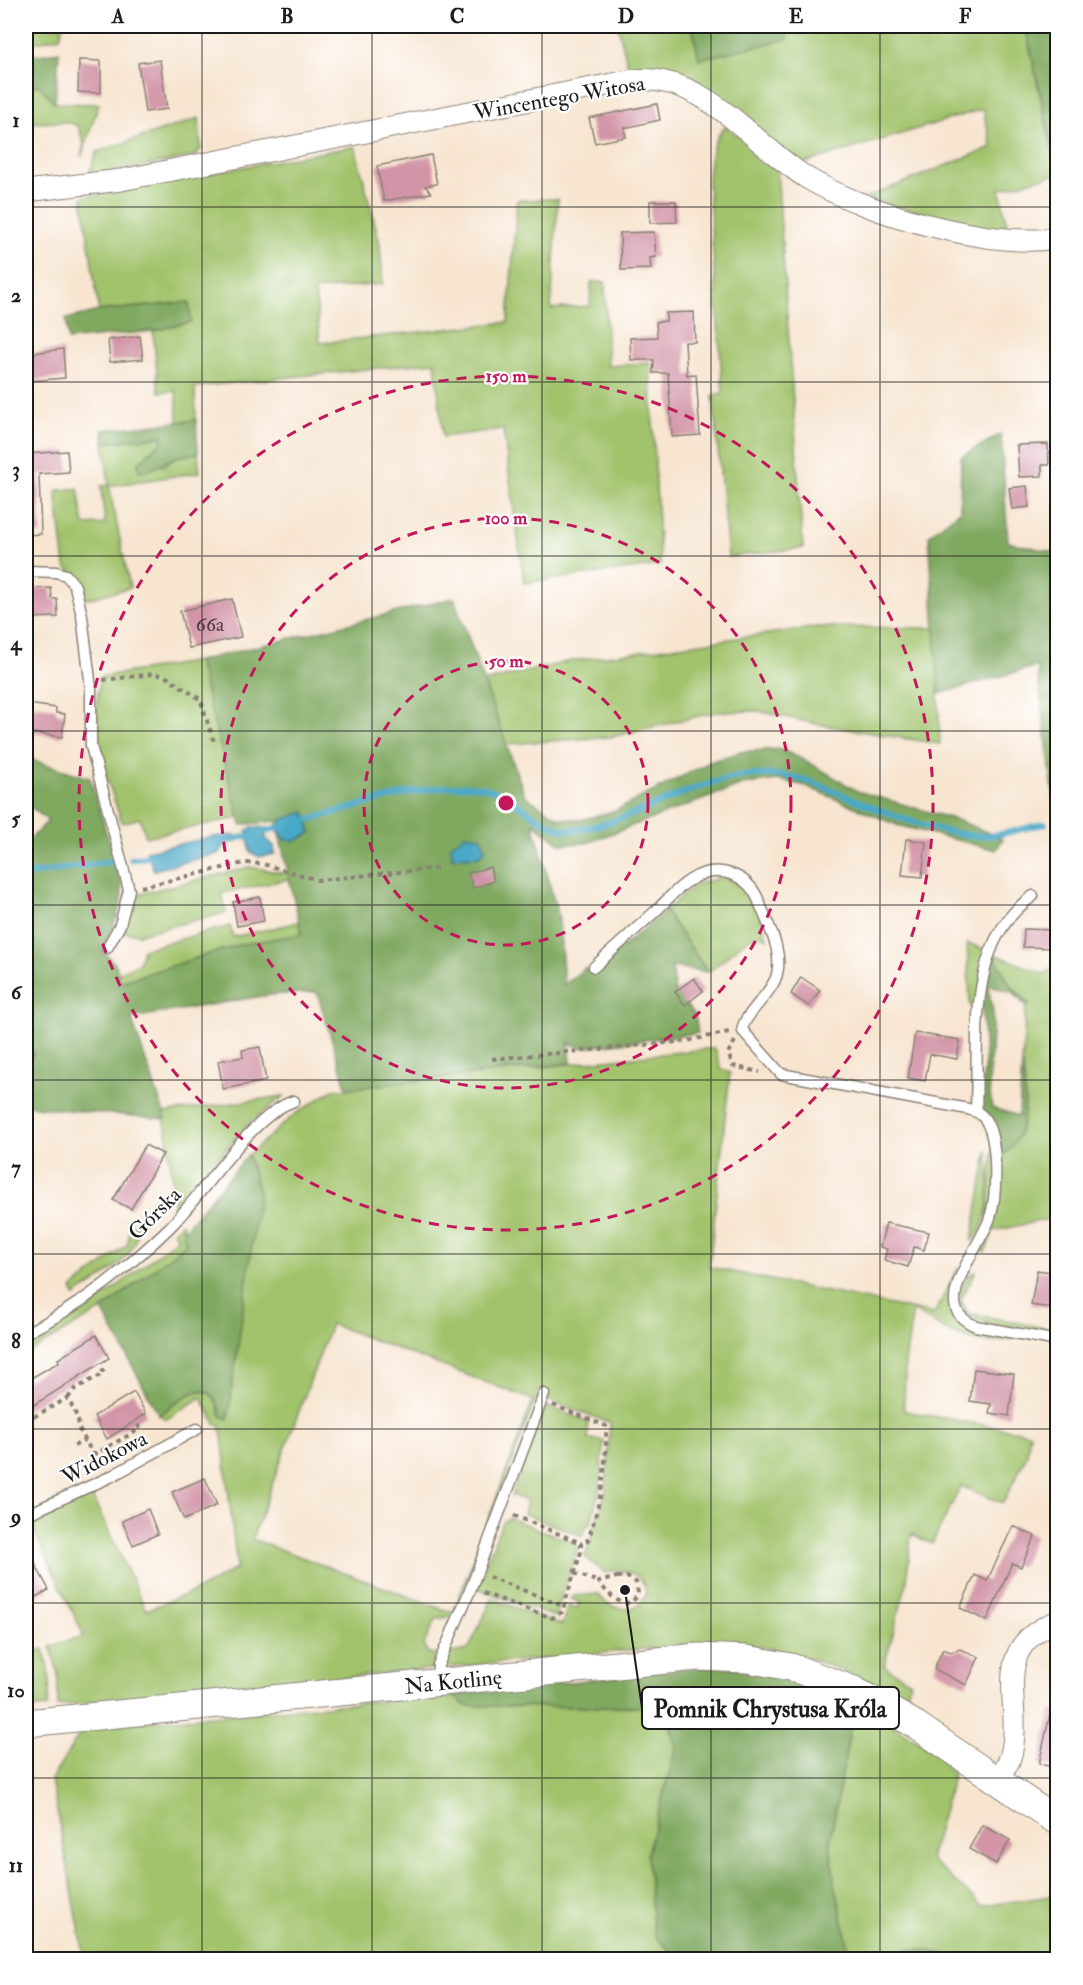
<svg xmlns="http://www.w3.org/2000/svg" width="1083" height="1985" font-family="'IM FELL Double Pica',serif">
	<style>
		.green { fill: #a1c36c; stroke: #5e7044; stroke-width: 1.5; fill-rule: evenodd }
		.forest { fill: #80a960; stroke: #4e623e; stroke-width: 1.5 }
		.water { fill: #48a8c7; stroke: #326272; stroke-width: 1.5 }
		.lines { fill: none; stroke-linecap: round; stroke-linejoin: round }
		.stream { stroke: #48a8c7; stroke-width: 6 }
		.building { fill: #d294a7 }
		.service-casing { stroke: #8a8076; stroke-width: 13 }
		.minor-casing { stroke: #8a8076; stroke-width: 23 }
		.tertiary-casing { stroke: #8a8076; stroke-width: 29 }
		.path { stroke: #8a8076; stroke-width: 4; stroke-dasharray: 4.5 4.5; stroke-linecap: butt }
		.service { stroke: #fff; stroke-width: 10 }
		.minor { stroke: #fff; stroke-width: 21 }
		.tertiary { stroke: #fff; stroke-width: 27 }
		.grid { fill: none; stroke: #1c1c1c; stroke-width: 1.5; stroke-opacity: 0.55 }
		.ring { fill: none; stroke: #c2185b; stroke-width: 3; stroke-dasharray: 10 8 }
		.labels { text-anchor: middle; stroke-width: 4.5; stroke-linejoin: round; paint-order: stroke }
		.number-label { font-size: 20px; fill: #4a3a3f }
		.street-label { font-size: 22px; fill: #1c1c1c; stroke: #fff }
		.centre { fill: #c2185b; stroke: #fff; stroke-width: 3 }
		.ring-label { font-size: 18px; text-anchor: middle; font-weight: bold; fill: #c2185b; stroke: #fff; stroke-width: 4.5; stroke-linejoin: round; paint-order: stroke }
		.leader { fill: none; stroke: #1c1c1c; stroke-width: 2 }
		.callout-dot { fill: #1c1c1c; stroke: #fff; stroke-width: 2 }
		.callout { fill: #fff; stroke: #1c1c1c; stroke-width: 2 }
		.callout-label { font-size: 24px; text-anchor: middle; font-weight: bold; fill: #1c1c1c }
		.neatline { fill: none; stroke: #1c1c1c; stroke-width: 2 }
		.grid-label { font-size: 20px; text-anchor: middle; font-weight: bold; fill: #1c1c1c }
	</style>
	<rect width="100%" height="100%" fill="#fff"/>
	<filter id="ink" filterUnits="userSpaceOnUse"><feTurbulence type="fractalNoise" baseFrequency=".0167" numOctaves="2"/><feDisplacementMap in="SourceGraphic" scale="12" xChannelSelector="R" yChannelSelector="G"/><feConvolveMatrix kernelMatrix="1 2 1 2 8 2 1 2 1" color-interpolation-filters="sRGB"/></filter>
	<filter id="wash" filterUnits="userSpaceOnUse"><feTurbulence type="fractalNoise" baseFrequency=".008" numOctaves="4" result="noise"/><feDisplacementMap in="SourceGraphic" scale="24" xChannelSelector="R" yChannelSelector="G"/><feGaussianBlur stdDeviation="1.35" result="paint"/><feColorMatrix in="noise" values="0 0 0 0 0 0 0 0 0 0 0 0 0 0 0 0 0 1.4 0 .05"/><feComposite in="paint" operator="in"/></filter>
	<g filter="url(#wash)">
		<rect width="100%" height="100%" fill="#f7e5d0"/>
		<!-- green -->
		<g class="green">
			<path d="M 26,26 L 63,26 L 60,37 L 26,44 Z"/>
			<path d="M 203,26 L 259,26 L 204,36 Z"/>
			<path d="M 618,26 L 692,26 L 699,58 L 787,39 L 786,26 L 1025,26 L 1057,174 L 1000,189 L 1009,235 L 865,198 L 992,147 L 983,109 L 798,165 L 702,89 L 629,72 Z"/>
			<path d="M 39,85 L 55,103 L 99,104 L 81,157 L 84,143 L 78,126 L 68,122 L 26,123 L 26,93 L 29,87 Z"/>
			<path d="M 199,118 L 201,149 L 195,156 L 88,177 L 97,152 Z"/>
			<path d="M 726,126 L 777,168 L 803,548 L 728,557 L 713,395 L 723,393 L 708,182 C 709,163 711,139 726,126 Z"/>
			<path d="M 355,146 L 380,244 L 383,284 L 315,290 L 320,343 L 508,322 L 517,200 L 558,199 L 551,309 L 590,306 L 591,282 L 605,282 L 608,366 L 650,363 L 660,565 L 524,583 L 503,429 L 443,437 L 435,362 L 195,387 L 196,420 L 178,422 L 176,391 L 159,392 L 153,331 L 190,322 L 189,302 L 99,311 L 82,197 Z"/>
			<path d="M 164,436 L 161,443 L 148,453 L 163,466 L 176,457 L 198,453 L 200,472 L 109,486 L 130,588 L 86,599 L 81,584 L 65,566 L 56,491 L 78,488 L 84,525 L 105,524 L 101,486 L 109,485 L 104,443 Z"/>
			<path d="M 818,627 L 936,628 L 940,744 L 817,724 L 758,711 L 716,712 L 611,737 L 506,744 L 484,682 L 571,661 Z"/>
			<path d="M 198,661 L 239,818 L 146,837 L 140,818 L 122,823 L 98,751 L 96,712 L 100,677 Z"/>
			<path d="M 250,867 L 289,874 L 290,879 L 222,893 L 226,913 L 139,934 L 124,932 L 127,918 L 139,894 Z"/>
			<path d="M 721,878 L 738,880 L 757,902 L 767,939 L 760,934 C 740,941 726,960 708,972 L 665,911 L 696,884 Z"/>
			<path d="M 300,922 L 303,934 L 239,945 L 120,982 L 118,973 L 139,963 L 143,949 L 230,926 L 233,937 Z"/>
			<path d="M 967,943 L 989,951 L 978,1009 L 970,1006 Z"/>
			<path d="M 994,954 L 1044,974 L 1057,965 L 1058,1217 L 993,1231 L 985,1252 L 981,1250 L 986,1236 L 994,1136 L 1019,1131 L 1025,1082 L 1022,1064 L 1026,1006 L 1029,1004 L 1006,980 Z"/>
			<path d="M 715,1048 L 721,1069 L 730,1073 L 709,1267 L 934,1314 L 958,1268 C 959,1277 950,1285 949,1294 C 944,1332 988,1333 1015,1338 C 976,1350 944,1331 913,1310 L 905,1363 L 904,1411 L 1030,1433 L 1027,1455 L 1003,1503 L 961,1486 L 932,1544 L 911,1534 L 907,1582 L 884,1666 L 911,1682 L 904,1703 C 846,1666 776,1642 707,1643 L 444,1668 L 450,1653 L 468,1650 L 492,1599 L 562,1625 L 568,1606 L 577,1609 L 579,1602 L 571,1599 L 572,1596 L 597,1594 C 610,1609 635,1617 646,1595 C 646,1573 622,1567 605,1573 L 585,1557 L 606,1490 L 610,1423 L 548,1400 L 549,1394 L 543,1389 L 539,1391 L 454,1616 L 436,1619 L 424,1644 L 428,1653 L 436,1654 L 431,1669 L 58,1706 L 58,1674 L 51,1646 L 84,1636 L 30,1522 L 91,1494 L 146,1610 L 200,1589 L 237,1568 L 221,1427 L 215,1423 L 201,1397 L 167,1419 L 159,1415 C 183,1399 211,1370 221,1416 L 259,1193 L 248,1155 L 295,1114 L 333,1090 ZM 331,1324 L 533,1400 L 453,1613 L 252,1539 Z"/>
			<path d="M 284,1096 L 251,1122 L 225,1150 L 199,1187 L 168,1222 L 173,1210 L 174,1194 L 164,1113 Z"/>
			<path d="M 987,1151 C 990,1173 992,1226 972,1241 Z"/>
			<path d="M 136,1223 C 144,1257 97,1280 75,1296 L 72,1289 L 128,1244 L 129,1231 Z"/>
			<path d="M 182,1223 L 186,1244 L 102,1310 L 26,1354 L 26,1345 L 90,1308 L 178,1238 L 173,1232 Z"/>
			<path d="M 976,1271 L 961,1300 L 968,1313 L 1057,1330 L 1057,1336 L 989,1324 L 964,1315 C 957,1299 959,1279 976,1271 Z"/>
			<path d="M 546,1406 L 588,1421 L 588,1439 L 604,1440 L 600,1488 L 590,1525 L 587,1524 L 583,1536 L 524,1514 L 527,1501 L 512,1495 Z"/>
			<path d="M 509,1518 L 576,1543 L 578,1548 L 555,1617 L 477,1588 L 502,1522 Z"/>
			<path d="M 44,1649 L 50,1680 L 48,1707 L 26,1709 L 26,1654 Z"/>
			<path d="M 452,1695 L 466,1706 L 659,1707 L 669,1719 L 676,1748 L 647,1854 L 654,1935 L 679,1959 L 85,1959 L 51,1780 L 84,1727 Z"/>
			<path d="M 857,1704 L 938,1753 L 953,1776 L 930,1859 L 982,1906 L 1057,1895 L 1058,1959 L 963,1959 L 921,1949 L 849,1951 L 834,1879 L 830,1841 L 851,1723 Z"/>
		</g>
		<!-- forest -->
		<g class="forest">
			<path d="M 692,26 L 786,26 L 788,39 L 699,59 Z"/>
			<path d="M 1025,26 L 1057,26 L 1057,168 Z"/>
			<path d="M 59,52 L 55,103 L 39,85 L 29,87 L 26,93 L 26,57 Z"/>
			<path d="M 189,302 L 191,322 L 153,331 L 68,340 L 66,319 L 99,311 Z"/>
			<path d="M 196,420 L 198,453 L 176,457 L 146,472 L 139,471 L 138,463 L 161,443 L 163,436 L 104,443 L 103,430 Z"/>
			<path d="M 1001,434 L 1008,542 L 1057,553 L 1057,822 L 1037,666 L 939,694 L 929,535 L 960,511 L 961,457 Z"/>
			<path d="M 454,598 L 525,796 L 559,818 L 581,820 L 617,810 L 710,762 L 740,752 L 780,749 L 808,762 L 857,791 L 960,821 L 1003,839 L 996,850 L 897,825 L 803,785 L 777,780 L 742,785 L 586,843 L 561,844 L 533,823 L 559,919 L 564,985 L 585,968 L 592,972 L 665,911 L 708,972 L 672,967 L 675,992 L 695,1015 L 698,1033 L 582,1048 L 569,1043 L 571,1063 L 347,1089 L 317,992 L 269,995 L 131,1018 L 166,1119 L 34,1107 L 26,1102 L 26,1069 L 35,1051 L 26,1067 L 26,843 L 48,821 L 26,803 L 26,758 L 90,778 L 122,885 C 123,908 113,929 101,949 L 116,965 L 120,982 L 239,945 L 302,934 L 276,821 L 241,825 L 198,661 Z"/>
			<path d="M 993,955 L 1013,989 L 1029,1004 L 1026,1006 L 1012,992 L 988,985 L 993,1012 L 989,1086 L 992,1108 L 1019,1116 L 1022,1064 C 1027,1094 1029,1138 1000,1158 L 994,1136 L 980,1109 L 985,1060 L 982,1009 Z"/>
			<path d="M 248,1155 L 259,1193 L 228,1419 L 221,1416 C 211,1370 183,1399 159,1415 L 102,1310 L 186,1244 L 183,1231 Z"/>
			<path d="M 711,1666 L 762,1670 L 857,1704 L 851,1723 L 830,1841 L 834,1879 L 849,1951 L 921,1949 L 963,1959 L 679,1959 L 654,1935 L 647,1854 L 676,1748 L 669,1719 L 659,1707 L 466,1706 L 452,1695 Z"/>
		</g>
		<!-- water -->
		<g class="water">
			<path d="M 305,812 L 311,833 L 295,841 L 286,840 L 280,832 L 281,820 Z"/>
			<path d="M 252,827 L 269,828 L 265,837 L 274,846 L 275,854 L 259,857 L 250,852 L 247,831 Z"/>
			<path d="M 466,834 L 481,837 L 485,850 L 479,856 L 452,857 L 451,845 Z"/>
			<path d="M 235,835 L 236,842 L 225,844 L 220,853 L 154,870 L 146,851 L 212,837 Z"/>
		</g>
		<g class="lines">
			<!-- stream -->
			<g class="stream">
				<path d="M 304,821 C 353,809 432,780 481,787 C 514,792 544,833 574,830 C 654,820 708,760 797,778 C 814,782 831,790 848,797 C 886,813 941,835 982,836 C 1003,836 1025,827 1045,824"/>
				<path d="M 228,841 L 288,825"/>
				<path d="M 131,859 L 154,856"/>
				<path d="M 26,875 L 114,861"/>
			</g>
		</g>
		<g id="blocks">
			<!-- building -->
			<g class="building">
				<path d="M 79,60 L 101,61 L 101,93 L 78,92 Z"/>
				<path d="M 160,60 L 167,109 L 145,112 L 138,63 Z"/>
				<path d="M 657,104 L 660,120 L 624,128 L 626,137 L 595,143 L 589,118 Z"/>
				<path d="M 431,155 L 437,184 L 425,186 L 431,193 L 384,201 L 377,166 Z"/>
				<path d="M 650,201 L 676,201 L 677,222 L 650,223 Z"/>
				<path d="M 654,232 L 656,257 L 650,258 L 651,269 L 621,270 L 620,233 Z"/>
				<path d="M 694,312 L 695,342 L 685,342 L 687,375 L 696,374 L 700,435 L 672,437 L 668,373 L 653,373 L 654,360 L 631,360 L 630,338 L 657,337 L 656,322 L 666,321 L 666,313 Z"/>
				<path d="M 140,336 L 143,359 L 110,362 L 108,340 Z"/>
				<path d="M 63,349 L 65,378 L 26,381 L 26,354 Z"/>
				<path d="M 1048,444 L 1049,465 L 1042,465 L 1042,476 L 1019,477 L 1017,445 Z"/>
				<path d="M 67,451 L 69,472 L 39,474 L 41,534 L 26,535 L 26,454 Z"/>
				<path d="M 1027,486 L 1029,507 L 1012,509 L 1009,488 Z"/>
				<path d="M 51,588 L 52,599 L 57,599 L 58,617 L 26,618 L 26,589 Z"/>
				<path d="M 232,599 L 241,637 L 189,648 L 180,611 Z"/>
				<path d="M 28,704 L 56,708 L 56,713 L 65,714 L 62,737 L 26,732 Z"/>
				<path d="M 906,839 L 926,842 L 922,877 L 902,875 Z"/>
				<path d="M 490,867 L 494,881 L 473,888 L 468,873 Z"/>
				<path d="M 260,897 L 264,921 L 237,926 L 233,902 Z"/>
				<path d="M 1024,929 L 1055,930 L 1054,948 L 1023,947 Z"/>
				<path d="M 801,977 L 820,990 L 809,1006 L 791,994 Z"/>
				<path d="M 694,978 L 703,991 L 685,1005 L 675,992 Z"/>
				<path d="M 915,1033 L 960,1040 L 957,1059 L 930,1054 L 925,1081 L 908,1078 Z"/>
				<path d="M 260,1047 L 266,1081 L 223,1089 L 218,1061 L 243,1057 L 242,1050 Z"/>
				<path d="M 145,1145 L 163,1154 L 131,1209 L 113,1200 Z"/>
				<path d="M 886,1223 L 929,1232 L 924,1250 L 914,1247 L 908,1267 L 884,1260 L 887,1249 L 880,1247 Z"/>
				<path d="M 1037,1270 L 1058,1273 L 1058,1309 L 1031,1305 Z"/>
				<path d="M 96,1335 L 109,1358 L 26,1410 L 26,1381 L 59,1362 L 58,1359 Z"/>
				<path d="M 974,1369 L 1014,1374 L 1009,1416 L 989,1413 L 991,1404 L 970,1401 Z"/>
				<path d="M 134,1392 L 146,1414 L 107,1439 L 94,1416 Z"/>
				<path d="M 205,1478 L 217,1505 L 184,1520 L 172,1492 Z"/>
				<path d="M 148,1509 L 158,1534 L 133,1545 L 122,1521 Z"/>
				<path d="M 1013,1526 L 1035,1536 L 1021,1567 L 1012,1563 L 987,1621 L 960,1608 L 975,1575 L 987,1581 Z"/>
				<path d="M 26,1547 L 49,1590 L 26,1602 Z"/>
				<path d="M 943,1649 L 951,1652 L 960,1649 L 979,1657 L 966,1685 L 934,1669 Z"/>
				<path d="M 1051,1710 L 1058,1711 L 1058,1768 L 1039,1764 Z"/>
				<path d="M 982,1825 L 1010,1840 L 996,1864 L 969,1849 Z"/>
			</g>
		</g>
	</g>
	<g filter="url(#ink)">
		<use href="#blocks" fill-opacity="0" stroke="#8a8076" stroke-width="1.5"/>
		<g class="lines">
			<defs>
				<g id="service">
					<path d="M 26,571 L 56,572 L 66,575 L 75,586 L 82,616 L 91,688 L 91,746 L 129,890 L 120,925 L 107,948"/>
					<path d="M 594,967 C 616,947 637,928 659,908 C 668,899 678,887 690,880 C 717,863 749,873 760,904 C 768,925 783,951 777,974 C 774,992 739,1019 743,1031 L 781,1074 L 968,1109 C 974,1111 980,1112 984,1118 C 999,1137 997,1196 990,1218 C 981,1242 953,1278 955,1303 C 956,1315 966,1322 976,1326 L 1058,1341"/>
					<path d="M 976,1111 C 979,1040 965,942 1033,896"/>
					<path d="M 26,1333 C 81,1306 125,1270 169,1228 C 202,1196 252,1114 294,1101"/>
					<path d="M 26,1515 L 110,1477 L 197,1429"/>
					<path d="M 437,1682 L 438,1665 L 471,1588 L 544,1394"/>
				</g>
				<g id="minor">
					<path d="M 26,191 L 121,180 L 633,80 C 704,72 752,144 807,178 C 865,213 991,249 1058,238"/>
					<path d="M 996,1782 C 1001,1775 1007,1767 1010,1758 C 1026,1705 985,1648 1058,1621"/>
				</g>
				<path id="tertiary" d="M 26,1723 L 698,1657 L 747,1659 L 791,1667 L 854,1690 L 916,1725 L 1058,1822"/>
			</defs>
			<!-- service casing -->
			<use href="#service" class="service-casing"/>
			<!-- minor casing -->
			<use href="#minor" class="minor-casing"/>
			<!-- tertiary casing -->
			<use href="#tertiary" class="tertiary-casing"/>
			<!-- path -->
			<g class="path">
				<path d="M 103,680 L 154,674 L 165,676 L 200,699 L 215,745"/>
				<path d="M 141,887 L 244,863 L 263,864 L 318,880 L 440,868"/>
				<path d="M 735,1041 L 728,1053 L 733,1066 L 760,1072"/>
				<path d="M 492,1059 L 687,1041 L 729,1032"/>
				<path d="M 68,1398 L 75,1389 L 104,1373 L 100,1365"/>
				<path d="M 553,1405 L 606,1426 C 607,1467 601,1502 588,1540 L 581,1543"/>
				<path d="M 26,1421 L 68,1398 L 78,1419 L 79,1429 L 100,1467"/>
				<path d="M 74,1446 L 84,1440"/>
				<path d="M 93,1455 L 140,1429 L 137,1422"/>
				<path d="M 574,1573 L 599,1582"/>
				<path d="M 489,1577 L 564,1606"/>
				<path d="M 617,1577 L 627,1577 L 636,1582 L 638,1593 C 629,1616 607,1594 599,1582 Z"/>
				<path d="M 483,1593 L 552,1618 L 562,1612 L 581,1552 L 581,1543 L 513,1515"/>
			</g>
			<!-- service -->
			<use href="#service" class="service"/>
			<!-- minor -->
			<use href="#minor" class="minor"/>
			<!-- tertiary -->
			<use href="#tertiary" class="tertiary"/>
		</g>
	</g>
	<!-- grid -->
	<path class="grid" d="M 202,26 L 202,1960M 372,26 L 372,1960M 542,26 L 542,1960M 711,26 L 711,1960M 880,26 L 880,1960M 26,207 L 1058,207M 26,382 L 1058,382M 26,556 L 1058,556M 26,731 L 1058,731M 26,905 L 1058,905M 26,1080 L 1058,1080M 26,1254 L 1058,1254M 26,1429 L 1058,1429M 26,1603 L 1058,1603M 26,1778 L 1058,1778"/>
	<!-- distance rings -->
	<g class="ring">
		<circle cx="506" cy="803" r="142"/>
		<circle cx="506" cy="803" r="285"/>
		<circle cx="506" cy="803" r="427"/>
	</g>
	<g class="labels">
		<!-- number labels -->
		<g class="number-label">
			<text x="210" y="631">66a</text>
		</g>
		<!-- street labels -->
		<g class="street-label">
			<text transform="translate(559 97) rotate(-10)" y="8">Wincentego Witosa</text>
			<text transform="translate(154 1213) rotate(-45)" y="8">Górska</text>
			<text transform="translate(104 1457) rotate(-27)" y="8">Widokowa</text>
			<text transform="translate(453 1681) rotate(-6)" y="8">Na Kotlinę</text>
		</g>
	</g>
	<circle cx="506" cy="803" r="9" class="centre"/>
	<g class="ring-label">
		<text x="506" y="382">150 m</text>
		<text x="506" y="524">100 m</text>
		<text x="506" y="667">50 m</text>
	</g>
	<!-- callouts -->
	<path class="leader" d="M625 1590L642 1708"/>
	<circle class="callout-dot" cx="625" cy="1590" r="6"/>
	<rect class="callout" x="642" y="1687" width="257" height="42" rx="6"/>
	<g class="callout-label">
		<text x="770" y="1717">Pomnik Chrystusa Króla</text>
	</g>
	<!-- margin -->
	<rect width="1083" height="1985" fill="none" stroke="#fff" stroke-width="66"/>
	<rect x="33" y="33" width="1017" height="1919" class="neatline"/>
	<g class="grid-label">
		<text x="118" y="23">A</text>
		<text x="287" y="23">B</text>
		<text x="457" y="23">C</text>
		<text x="626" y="23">D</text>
		<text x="796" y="23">E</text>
		<text x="965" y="23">F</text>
		<text x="16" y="127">1</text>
		<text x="16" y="302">2</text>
		<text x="16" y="476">3</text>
		<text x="16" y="650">4</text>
		<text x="16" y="825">5</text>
		<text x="16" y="999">6</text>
		<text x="16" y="1174">7</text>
		<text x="16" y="1348">8</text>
		<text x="16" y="1523">9</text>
		<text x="16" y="1697">10</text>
		<text x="16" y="1872">11</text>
	</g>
</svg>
